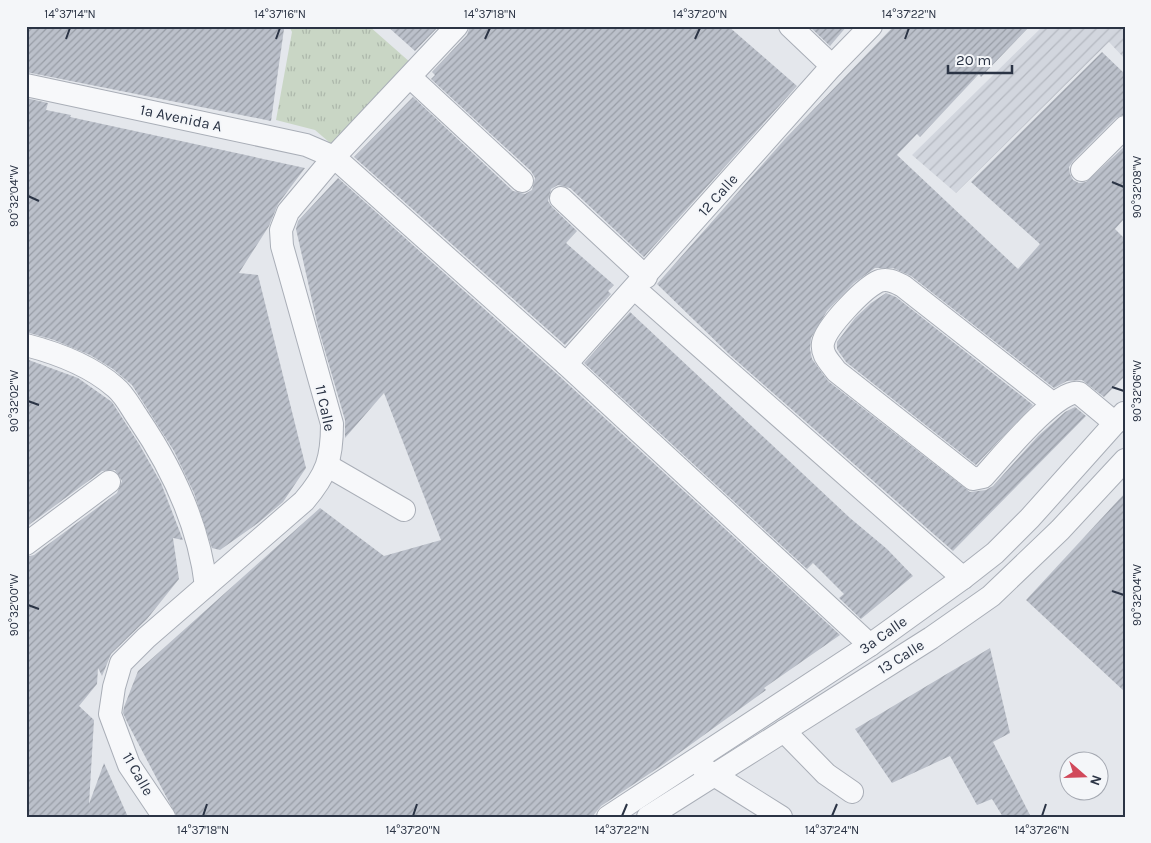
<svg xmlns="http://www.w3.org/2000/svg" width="1151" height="843" font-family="Karla,sans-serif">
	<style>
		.industrial { fill: url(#industrial-furrows) }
		.grass { fill: url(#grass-tufts) }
		.building { fill: url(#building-hatch) }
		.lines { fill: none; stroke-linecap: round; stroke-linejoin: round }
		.minor-casing { stroke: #a9aeb7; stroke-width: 24 }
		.minor { stroke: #f7f8fa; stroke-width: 22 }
		.ticks { fill: none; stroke: #2b3445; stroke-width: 2 }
		.labels { text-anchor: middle; stroke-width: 4; stroke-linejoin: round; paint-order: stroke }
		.street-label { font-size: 15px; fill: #2b3445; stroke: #f4f6f9 }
		.neatline { fill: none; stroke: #2b3445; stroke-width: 2 }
		.ticks-label { font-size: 12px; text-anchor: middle; fill: #2b3445 }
	</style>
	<defs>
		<pattern id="industrial-furrows" width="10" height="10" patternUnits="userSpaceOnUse" patternTransform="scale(1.25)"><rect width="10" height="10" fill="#d2d6de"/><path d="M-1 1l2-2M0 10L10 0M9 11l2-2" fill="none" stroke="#b4b8c0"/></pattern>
		<pattern id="grass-tufts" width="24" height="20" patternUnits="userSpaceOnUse" patternTransform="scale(1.25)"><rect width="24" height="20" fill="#c9d6c5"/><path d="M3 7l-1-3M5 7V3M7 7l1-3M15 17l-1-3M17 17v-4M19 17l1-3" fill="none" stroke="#adb8ab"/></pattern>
		<pattern id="building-hatch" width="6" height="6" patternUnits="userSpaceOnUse" patternTransform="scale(1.25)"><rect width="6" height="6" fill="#bbc0ca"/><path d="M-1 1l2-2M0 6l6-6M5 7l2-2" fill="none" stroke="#989da6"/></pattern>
	</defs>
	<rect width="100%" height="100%" fill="#e4e7ec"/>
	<!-- industrial -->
	<path class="industrial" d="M 1043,26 L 1125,26 L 1125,59 L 1109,42 L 956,193 L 912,155 Z"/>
	<!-- grass -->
	<path class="grass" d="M 289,26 L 369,26 L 411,63 L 336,148 L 315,130 L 276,120 L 292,32 Z"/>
	<!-- building -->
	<g class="building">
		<path d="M 26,26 L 253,26 L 284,29 L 271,121 L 26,72 Z"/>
		<path d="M 387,26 L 439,26 L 415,51 Z"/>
		<path d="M 470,26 L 728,26 L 797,86 L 644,257 L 570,188 L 558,185 L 551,189 L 548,201 L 552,207 L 577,231 L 566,243 L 614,285 L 608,291 L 611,294 L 565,345 L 354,157 L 413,97 L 513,191 L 525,194 L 532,190 L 535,178 L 531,171 L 431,79 L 435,75 L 432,72 L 467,35 Z"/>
		<path d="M 809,26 L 847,26 L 830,46 Z"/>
		<path d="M 894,26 L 1030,26 L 981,77 L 979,74 L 920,137 L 917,134 L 897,155 L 1018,269 L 1040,244 L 971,182 L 1102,52 L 1125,74 L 1125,114 L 1116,118 L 1073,161 L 1069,167 L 1070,174 L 1073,180 L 1079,183 L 1086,182 L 1125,146 L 1125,218 L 1115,229 L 1125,239 L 1125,376 L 1104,397 L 1082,380 L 1067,381 L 1054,388 L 911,276 L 893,268 L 875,268 L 854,283 L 827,311 L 811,338 L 810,349 L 812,359 L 828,381 L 970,492 L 986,490 L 993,486 L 1038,436 L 1065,412 L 1075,407 L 1086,416 L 953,551 L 730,355 L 657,284 L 785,139 Z"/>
		<path d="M 26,98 L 48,103 L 46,110 L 71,115 L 70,117 L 305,168 L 278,204 L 269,226 L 239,273 L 258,275 L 306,468 L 283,502 L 258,523 L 220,550 L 212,548 L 194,493 L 174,451 L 132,385 L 113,369 L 90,355 L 54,340 L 26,332 Z"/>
		<path d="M 338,178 L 557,374 L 840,635 L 764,688 L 766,690 L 664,764 L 601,806 L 592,817 L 177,817 L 128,724 L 123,713 L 124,707 L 138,671 L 320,508 L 384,556 L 441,540 L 384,393 L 345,438 L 345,420 L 318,327 L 296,229 L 298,221 Z"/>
		<path d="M 886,293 L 896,297 L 1033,405 L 976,465 L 846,362 L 837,349 L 837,342 L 855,318 L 871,303 Z"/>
		<path d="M 630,312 L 850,518 L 887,549 L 913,576 L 861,619 L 839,598 L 844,594 L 813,563 L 807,569 L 584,363 Z"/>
		<path d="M 26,359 L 78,378 L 112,402 L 139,444 L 161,483 L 183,540 L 173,538 L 179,579 L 147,619 L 111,654 L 102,676 L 98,668 L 97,684 L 79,706 L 94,720 L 89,804 L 104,763 L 128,817 L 26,817 L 26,557 L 34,555 L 117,493 L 122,481 L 115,470 L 102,471 L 26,527 Z"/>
		<path d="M 1125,493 L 1125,692 L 1026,600 Z"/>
		<path d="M 990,648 L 1010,733 L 993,742 L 1031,817 L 1003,817 L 992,799 L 977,805 L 950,756 L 892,783 L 855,729 Z"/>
	</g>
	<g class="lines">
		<defs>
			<g id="minor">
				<path d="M 790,26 L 832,66"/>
				<path d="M 410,77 L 522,181"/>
				<path d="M 26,85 L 306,145 L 334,157 L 566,364 L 870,645"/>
				<path d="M 1082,170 L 1125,127"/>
				<path d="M 561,198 L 646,277"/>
				<path d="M 635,289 L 963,578"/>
				<path d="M 26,345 C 57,353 91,366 115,387 C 125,395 131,408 138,418 C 172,468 199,525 206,586"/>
				<path d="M 566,364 L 832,66 L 871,26"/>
				<path d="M 1052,403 L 903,286 C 895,282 886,277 877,282 C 862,290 826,327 823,343 C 821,355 830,362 836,371 L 973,479 L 983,477 C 998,461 1058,387 1079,393 L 1115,423"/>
				<path d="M 328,466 L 404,510"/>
				<path d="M 26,544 L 109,482"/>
				<path d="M 784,731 L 826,774 L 852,792"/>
				<path d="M 703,768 L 781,817"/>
				<path d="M 164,817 L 129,765 L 110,714 L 114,687 L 121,663 L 146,638 L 304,501 C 327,474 332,459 332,424 L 282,246 L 281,230 L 288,212 L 334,157 L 457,26"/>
				<path d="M 608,817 L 870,645 L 963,578 L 995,553 L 1030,518 L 1124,413"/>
				<path d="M 648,817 L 931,638 L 991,596 L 1060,530 L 1125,460"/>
			</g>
		</defs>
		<!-- minor casing -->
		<use href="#minor" class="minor-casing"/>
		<!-- minor -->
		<use href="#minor" class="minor"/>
	</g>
	<!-- ticks -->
	<path class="ticks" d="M 66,39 L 70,28M 276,39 L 280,28M 485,39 L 490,28M 695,39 L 700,28M 905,39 L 909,28M 1112,182 L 1124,187M 28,196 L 39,201M 1112,387 L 1124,391M 28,401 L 39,405M 1112,591 L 1124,595M 28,605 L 39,609M 203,816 L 207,804M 413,816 L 417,804M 622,816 L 627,804M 832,816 L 837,804M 1042,816 L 1046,804"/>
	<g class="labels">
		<!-- street labels -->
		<g class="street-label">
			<text transform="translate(181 118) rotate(12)" y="5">1a Avenida A</text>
			<text transform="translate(718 195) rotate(-48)" y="5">12 Calle</text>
			<text transform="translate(325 408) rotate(78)" y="5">11 Calle</text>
			<text transform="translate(883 635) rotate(-35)" y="5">3a Calle</text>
			<text transform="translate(901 657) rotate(-32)" y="5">13 Calle</text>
			<text transform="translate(138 774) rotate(60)" y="5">11 Calle</text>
		</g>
	</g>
	<!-- border -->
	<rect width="1151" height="843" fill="none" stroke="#f4f6f9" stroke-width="55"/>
	<!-- north arrow -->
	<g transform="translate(1084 776) rotate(110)"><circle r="24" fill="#f4f6f9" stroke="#a4a8b1"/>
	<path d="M0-4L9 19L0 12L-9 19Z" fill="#d1495b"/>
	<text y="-8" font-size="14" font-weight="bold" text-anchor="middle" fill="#2b3445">N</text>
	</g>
	<!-- scale -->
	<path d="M948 65v8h64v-8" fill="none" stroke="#2b3445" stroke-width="2.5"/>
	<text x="956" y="65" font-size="15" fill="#2b3445" stroke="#f4f6f9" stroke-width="4" paint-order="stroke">20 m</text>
	<rect x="28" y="28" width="1096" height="788" class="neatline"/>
	<g class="ticks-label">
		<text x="70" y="18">14°37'14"N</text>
		<text x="280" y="18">14°37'16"N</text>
		<text x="490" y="18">14°37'18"N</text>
		<text x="700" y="18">14°37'20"N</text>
		<text x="909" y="18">14°37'22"N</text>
		<text transform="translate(1137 187) rotate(-90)" y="4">90°32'08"W</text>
		<text transform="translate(14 196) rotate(-90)" y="4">90°32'04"W</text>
		<text transform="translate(1137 391) rotate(-90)" y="4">90°32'06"W</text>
		<text transform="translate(14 401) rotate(-90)" y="4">90°32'02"W</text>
		<text transform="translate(1137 595) rotate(-90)" y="4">90°32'04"W</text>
		<text transform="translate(14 605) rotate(-90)" y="4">90°32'00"W</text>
		<text x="203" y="834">14°37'18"N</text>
		<text x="413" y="834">14°37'20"N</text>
		<text x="622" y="834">14°37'22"N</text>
		<text x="832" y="834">14°37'24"N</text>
		<text x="1042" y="834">14°37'26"N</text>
	</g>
</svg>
